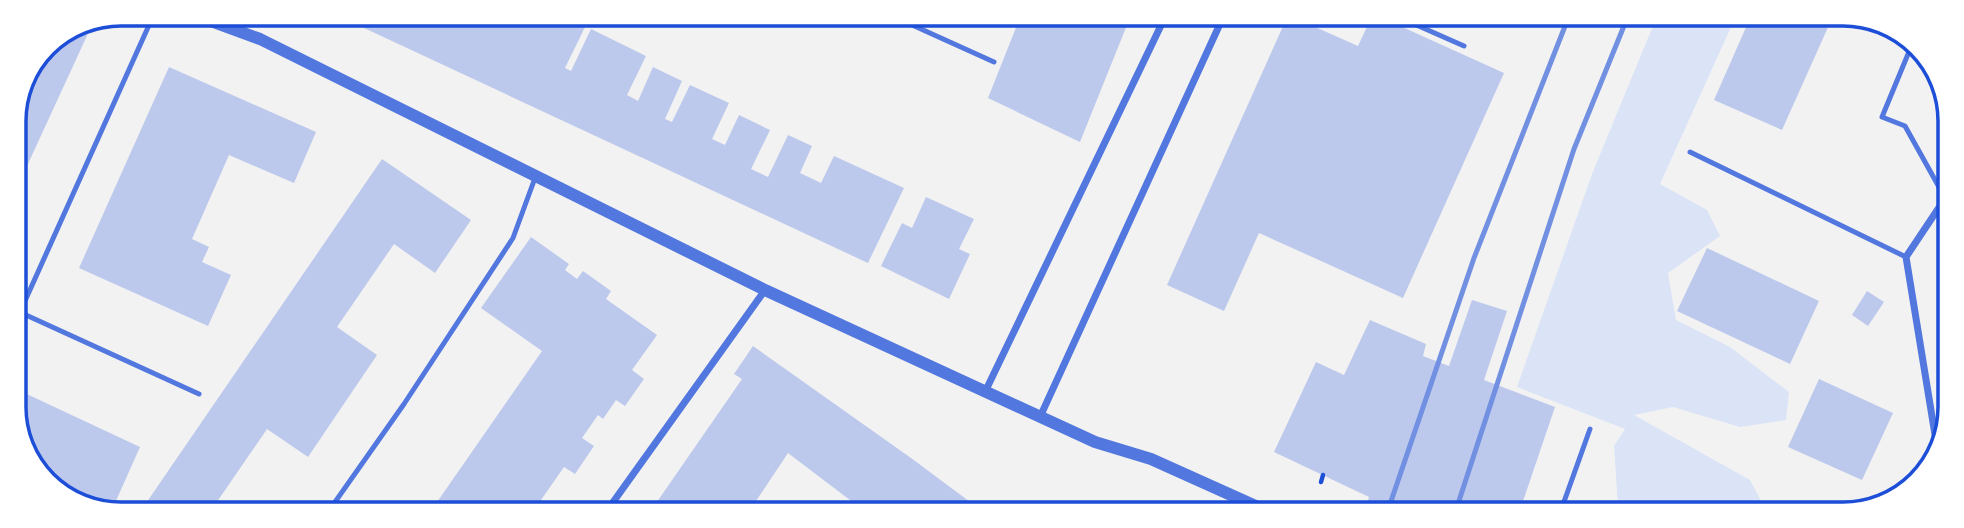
<svg xmlns="http://www.w3.org/2000/svg" width="1964" height="528" font-family="'Work Sans',sans-serif">
	<style>
		.green { fill: #dbe4f7 }
		.building { fill: #bdc9ec }
		.lines { fill: none; stroke-linecap: round; stroke-linejoin: round }
		.path { stroke: #1d4ed8; stroke-width: 4.5 }
		.service { stroke: #5277de; stroke-width: 5 }
		.minor { stroke: #5277de; stroke-width: 7 }
		.tertiary { stroke: #5277de; stroke-width: 12 }
		.rail { stroke: #7290e2; stroke-width: 5 }
		.rim { fill: none; stroke: #1d4ed8; stroke-width: 3.5 }
	</style>
	<rect width="100%" height="100%" fill="#f2f2f2"/>
	<!-- green -->
	<path class="green" d="M 1657,16 L 1736,16 L 1660,184 L 1707,210 L 1720,236 L 1668,273 L 1676,320 L 1730,347 L 1789,392 L 1786,420 L 1740,427 L 1673,407 L 1634,415 L 1750,480 L 1768,514 L 1634,514 L 1618,506 L 1614,446 L 1625,429 L 1517,387 L 1592,174 Z"/>
	<!-- building -->
	<g class="building">
		<path d="M 334,14 L 455,14 L 462,18 L 464,14 L 563,15 L 586,25 L 565,68 L 571,71 L 591,29 L 646,56 L 627,95 L 638,101 L 653,67 L 682,81 L 665,119 L 672,122 L 690,85 L 729,103 L 712,139 L 725,145 L 739,115 L 770,130 L 751,169 L 768,177 L 788,135 L 812,146 L 800,173 L 821,183 L 834,156 L 904,188 L 868,263 Z"/>
		<path d="M 1021,15 L 1131,15 L 1080,142 L 988,98 Z"/>
		<path d="M 1288,15 L 1358,46 L 1372,16 L 1378,16 L 1504,73 L 1403,298 L 1259,233 L 1224,311 L 1167,285 Z"/>
		<path d="M 1751,16 L 1833,16 L 1782,130 L 1714,100 Z"/>
		<path d="M 91,27 L 15,192 L 14,115 L 46,45 Z"/>
		<path d="M 169,67 L 316,132 L 294,183 L 229,155 L 192,239 L 209,247 L 202,262 L 231,275 L 208,326 L 79,268 Z"/>
		<path d="M 382,159 L 471,220 L 435,273 L 394,244 L 337,327 L 377,355 L 308,457 L 267,429 L 210,512 L 140,512 Z"/>
		<path d="M 926,197 L 974,219 L 959,249 L 970,254 L 949,299 L 881,266 L 902,223 L 912,228 Z"/>
		<path d="M 531,237 L 569,264 L 565,270 L 577,279 L 583,271 L 611,291 L 606,299 L 657,335 L 632,370 L 644,379 L 625,406 L 616,400 L 603,419 L 598,415 L 582,438 L 594,446 L 575,474 L 564,467 L 541,500 L 549,506 L 545,512 L 533,510 L 531,512 L 446,512 L 435,505 L 542,351 L 481,308 Z"/>
		<path d="M 1707,248 L 1819,301 L 1790,364 L 1677,311 Z"/>
		<path d="M 1867,291 L 1884,302 L 1868,326 L 1852,315 Z"/>
		<path d="M 1472,300 L 1507,311 L 1484,380 L 1555,407 L 1519,513 L 1364,513 L 1369,497 L 1274,452 L 1316,362 L 1344,375 L 1370,320 L 1426,344 L 1423,356 L 1449,366 Z"/>
		<path d="M 753,346 L 911,458 L 985,513 L 867,513 L 788,453 L 748,513 L 650,512 L 742,379 L 734,374 Z"/>
		<path d="M 1819,379 L 1893,413 L 1862,480 L 1788,447 Z"/>
		<path d="M 16,389 L 140,447 L 111,512 L 46,483 L 16,428 Z"/>
	</g>
	<g class="lines">
		<!-- path -->
		<path class="path" d="M 1321,482 L 1323,475"/>
		<!-- service -->
		<g class="service">
			<path d="M 890,15 L 994,62"/>
			<path d="M 1396,16 L 1464,46"/>
			<path d="M 1913,42 L 1882,117 L 1905,126 L 1944,196"/>
			<path d="M 1690,152 L 1906,257"/>
			<path d="M 15,310 L 199,394"/>
			<path d="M 20,312 L 154,14"/>
			<path d="M 1779,506 L 1796,514"/>
			<path d="M 328,512 L 404,404 L 513,238 L 535,178"/>
			<path d="M 1560,513 L 1590,429"/>
		</g>
		<!-- minor -->
		<g class="minor">
			<path d="M 985,392 L 1166,15"/>
			<path d="M 1040,417 L 1219,26 L 1227,15"/>
			<path d="M 1937,447 L 1906,257 L 1948,194"/>
			<path d="M 349,509 L 353,512"/>
			<path d="M 606,512 L 765,290"/>
		</g>
		<!-- tertiary -->
		<path class="tertiary" d="M 192,14 L 260,39 L 765,290 L 1095,442 L 1151,459 L 1271,513"/>
		<!-- rail -->
		<g class="rail">
			<path d="M 1387,513 L 1474,258 L 1569,16"/>
			<path d="M 1455,513 L 1574,149 L 1628,16"/>
		</g>
	</g>
	<!-- crop -->
	<path d="M0 0H1964V528H0ZM121 26H1843A95 95 0 0 1 1938 121V407A95 95 0 0 1 1843 502H121A95 95 0 0 1 26 407V121A95 95 0 0 1 121 26Z" fill="#fff" fill-rule="evenodd"/>
	<path class="rim" d="M121 26H1843A95 95 0 0 1 1938 121V407A95 95 0 0 1 1843 502H121A95 95 0 0 1 26 407V121A95 95 0 0 1 121 26Z"/>
</svg>
